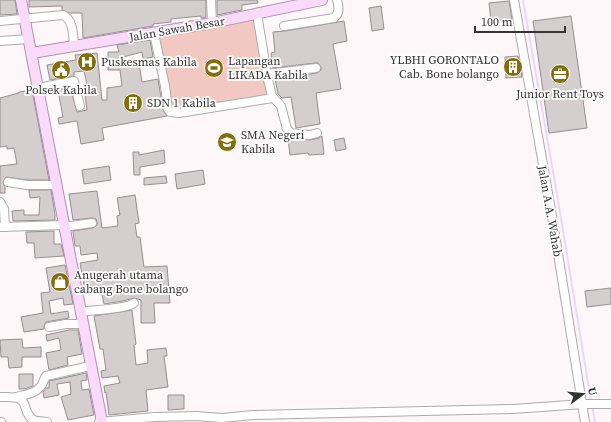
<svg xmlns="http://www.w3.org/2000/svg" width="611" height="422" font-family="'Source Serif 4',serif">
	<style>
		.green { fill: #f2c9c2 }
		.lines { fill: none; stroke-linecap: round; stroke-linejoin: round }
		.stream { stroke: #e8d9fa; stroke-width: 2 }
		.building { fill: #d4cecf; stroke: #958f90 }
		.minor-casing { stroke: #afa9ac; stroke-width: 10 }
		.major-casing { stroke: #b38fb2; stroke-width: 12 }
		.minor { stroke: #fff; stroke-width: 8 }
		.major { stroke: #fadafa; stroke-width: 10 }
		.labels { text-anchor: middle; stroke-width: 3.5; stroke-linejoin: round; paint-order: stroke }
		.street-label { font-size: 12px; fill: #343233; stroke: #fff }
		.poi-label { font-size: 12px; fill: #343233; stroke: #fff; text-anchor: start }
	</style>
	<rect width="100%" height="100%" fill="#fdf7fa"/>
	<!-- green -->
	<path class="green" d="M 256,20 L 269,100 L 173,115 L 157,37 Z"/>
	<g class="lines">
		<!-- stream -->
		<g class="stream">
			<path d="M 523,0 L 558,200 L 591,401"/>
			<path d="M 592,405 L 595,422"/>
		</g>
	</g>
	<!-- building -->
	<g class="building">
		<path d="M 0,0 L 15,0 L 17,14 L 0,15 Z"/>
		<path d="M 29,0 L 206,0 L 206,17 L 201,18 L 201,16 L 171,19 L 171,22 L 153,24 L 153,26 L 83,38 L 82,13 L 69,13 L 62,10 L 62,6 L 29,7 Z"/>
		<path d="M 217,0 L 257,0 L 258,3 L 242,5 L 242,10 L 217,15 Z"/>
		<path d="M 509,1 L 512,19 L 491,21 L 489,3 Z"/>
		<path d="M 381,6 L 384,29 L 372,31 L 369,8 Z"/>
		<path d="M 571,16 L 587,128 L 549,133 L 533,21 Z"/>
		<path d="M 344,21 L 347,41 L 333,44 L 341,89 L 316,93 L 320,124 L 296,128 L 291,97 L 282,98 L 278,94 L 275,79 L 317,73 L 321,70 L 321,67 L 318,63 L 315,63 L 273,68 L 271,53 L 275,52 L 273,32 L 285,31 Z"/>
		<path d="M 150,40 L 153,57 L 143,59 L 142,52 L 108,61 L 108,52 L 119,52 L 117,45 Z"/>
		<path d="M 97,53 L 102,100 L 107,100 L 107,88 L 122,86 L 120,70 L 108,70 L 108,67 L 139,63 L 142,82 L 158,79 L 163,110 L 167,116 L 102,128 L 104,140 L 81,144 L 77,121 L 59,124 L 58,118 L 63,117 L 58,90 L 70,87 L 77,112 L 87,110 L 85,95 L 89,94 L 84,71 L 74,72 L 74,76 L 50,80 L 47,65 L 76,60 L 75,55 Z"/>
		<path d="M 518,56 L 522,77 L 506,78 L 505,57 Z"/>
		<path d="M 32,90 L 49,180 L 27,180 L 6,177 L 3,182 L 5,187 L 5,193 L 0,193 L 0,166 L 17,164 L 14,148 L 7,149 L 7,146 L 0,147 L 0,98 L 19,93 L 19,92 Z"/>
		<path d="M 322,136 L 324,154 L 309,155 L 308,153 L 290,155 L 288,138 L 310,140 L 319,138 Z"/>
		<path d="M 344,138 L 346,149 L 336,151 L 334,140 Z"/>
		<path d="M 164,150 L 165,163 L 140,167 L 140,175 L 134,175 L 133,152 L 139,152 L 139,155 Z"/>
		<path d="M 109,166 L 111,180 L 84,184 L 82,170 Z"/>
		<path d="M 203,170 L 205,184 L 177,189 L 175,174 Z"/>
		<path d="M 166,176 L 167,183 L 144,185 L 144,178 Z"/>
		<path d="M 29,190 L 51,190 L 55,214 L 55,220 L 13,221 L 12,211 L 24,210 L 24,215 L 39,215 L 40,197 L 30,198 Z"/>
		<path d="M 97,191 L 102,228 L 118,226 L 117,216 L 120,215 L 117,198 L 135,195 L 139,223 L 135,224 L 137,237 L 140,237 L 144,267 L 167,266 L 170,303 L 154,303 L 155,323 L 141,323 L 141,300 L 134,298 L 123,301 L 104,304 L 101,290 L 88,293 L 86,284 L 84,285 L 80,263 L 98,260 L 97,253 L 81,255 L 80,246 L 75,246 L 73,231 L 93,228 L 97,225 L 97,222 L 96,219 L 92,218 L 73,220 L 69,194 Z"/>
		<path d="M 54,231 L 54,244 L 61,244 L 64,256 L 35,258 L 34,243 L 27,243 L 26,232 Z"/>
		<path d="M 65,265 L 73,304 L 64,305 L 63,298 L 49,301 L 51,314 L 68,311 L 69,318 L 46,322 L 44,326 L 44,329 L 24,332 L 21,317 L 43,313 L 41,293 L 50,292 L 46,268 Z"/>
		<path d="M 611,288 L 611,304 L 587,307 L 585,291 Z"/>
		<path d="M 132,310 L 136,344 L 134,345 L 136,365 L 148,363 L 147,350 L 166,348 L 167,356 L 164,356 L 168,387 L 146,390 L 148,411 L 109,415 L 106,392 L 105,393 L 104,386 L 120,383 L 118,376 L 102,378 L 101,371 L 106,370 L 103,349 L 100,349 L 94,316 Z"/>
		<path d="M 69,330 L 78,330 L 82,354 L 67,357 L 68,365 L 49,370 L 46,353 L 61,350 L 59,338 L 47,341 L 46,335 Z"/>
		<path d="M 22,339 L 23,348 L 41,347 L 41,357 L 22,357 L 22,367 L 9,368 L 8,357 L 1,357 L 0,340 Z"/>
		<path d="M 86,373 L 87,380 L 81,381 L 82,390 L 89,389 L 94,415 L 68,420 L 61,397 L 71,394 L 70,382 L 57,384 L 59,395 L 44,398 L 43,392 L 46,388 L 49,388 L 49,381 Z"/>
		<path d="M 19,374 L 33,374 L 33,386 L 24,389 L 19,389 Z"/>
		<path d="M 168,395 L 184,395 L 184,409 L 168,410 Z"/>
	</g>
	<g class="lines">
		<defs>
			<g id="minor">
				<path d="M 211,0 L 212,23"/>
				<path d="M 514,0 L 551,210 L 585,422"/>
				<path d="M 257,14 L 268,80 L 272,96 L 281,106 L 287,129 L 291,133 L 310,135 L 317,133"/>
				<path d="M 0,21 L 63,15 C 74,20 73,36 74,47"/>
				<path d="M 284,26 L 334,18 C 340,13 339,7 337,0"/>
				<path d="M 154,33 L 165,86 L 168,109 L 170,112 L 179,113 L 273,98"/>
				<path d="M 0,41 L 29,39"/>
				<path d="M 267,74 L 316,68"/>
				<path d="M 38,88 L 74,81 L 80,106"/>
				<path d="M 8,182 L 27,185 L 57,185"/>
				<path d="M 0,202 L 4,209 L 5,227"/>
				<path d="M 0,227 L 64,225"/>
				<path d="M 64,227 L 92,223"/>
				<path d="M 80,312 C 91,310 127,309 134,303"/>
				<path d="M 49,327 L 66,324 L 82,324"/>
				<path d="M 0,397 C 6,397 14,396 20,399 C 27,402 24,415 34,420 C 38,422 43,421 47,422"/>
				<path d="M 16,397 C 23,395 35,394 40,387 C 44,384 43,379 46,376 L 90,366"/>
				<path d="M 0,422 L 1,422"/>
				<path d="M 99,422 L 155,417 L 196,416 L 222,418 L 253,415 L 513,409 L 583,404 L 611,404"/>
			</g>
			<g id="major">
				<path d="M 21,0 L 102,422"/>
				<path d="M 32,53 L 212,23 L 322,0"/>
			</g>
		</defs>
		<!-- minor casing -->
		<use href="#minor" class="minor-casing"/>
		<!-- major casing -->
		<use href="#major" class="major-casing"/>
		<!-- minor -->
		<use href="#minor" class="minor"/>
		<!-- major -->
		<use href="#major" class="major"/>
	</g>
	<!-- icons -->
	<defs>
		<symbol id="hospital-disc" viewBox="-11 -11 22 22"><circle r="9.5" fill="#856d0b" stroke="#fff"/><path d="M-5-5h3v3.5h4V-5h3V5h-3V1.5h-4V5h-3Z" fill="#fff"/></symbol>
		<symbol id="building-disc" viewBox="-11 -11 22 22"><circle r="9.5" fill="#856d0b" stroke="#fff"/><path d="M-4-6H4V6H1V3H-1V6H-4ZM-2.5-4.3h1.7v1.8h-1.7ZM.8-4.3h1.7v1.8H.8ZM-2.5-1h1.7V.8h-1.7ZM.8-1h1.7V.8H.8Z" fill="#fff"/></symbol>
		<symbol id="stadium-disc" viewBox="-11 -11 22 22"><circle r="9.5" fill="#856d0b" stroke="#fff"/><path d="M0-5a6.5 5 0 1 0 0 10a6.5 5 0 1 0 0-10ZM-3.5-1.8h7v3.6h-7Z" fill="#fff"/></symbol>
		<symbol id="civic-disc" viewBox="-11 -11 22 22"><circle r="9.5" fill="#856d0b" stroke="#fff"/><path d="M-.6-6.5H3V-4.5H.6V-3L4-1V1h2V6H-6V1h2V-1L-.6-3ZM-1.2 2.5V6h2.4V2.5Z" fill="#fff"/></symbol>
		<symbol id="office-disc" viewBox="-11 -11 22 22"><circle r="9.5" fill="#856d0b" stroke="#fff"/><path d="M-6-3h4V-5.5h4V-3h4V5H-6ZM-1-4.5V-3h2v-1.5ZM-6 0V1H6V0Z" fill="#fff"/></symbol>
		<symbol id="school-disc" viewBox="-11 -11 22 22"><circle r="9.5" fill="#856d0b" stroke="#fff"/><path d="M0-5L7-2L0 1L-7-2ZM-4 1L0 2.5L4 1V4Q0 6-4 4Z" fill="#fff"/></symbol>
		<symbol id="shop-disc" viewBox="-11 -11 22 22"><circle r="9.5" fill="#856d0b" stroke="#fff"/><path d="M-5-2.5h2.3a2.7 3.5 0 0 1 5.4 0H5L5.5 6h-11ZM-1.5-2.5h3a1.5 2.3 0 0 0-3 0Z" fill="#fff"/></symbol>
	</defs>
	<g fill-rule="evenodd">
		<use href="#hospital-disc" x="76" y="51" width="22" height="22"/>
		<use href="#building-disc" x="502" y="56" width="22" height="22"/>
		<use href="#stadium-disc" x="203" y="57" width="22" height="22"/>
		<use href="#civic-disc" x="50" y="59" width="22" height="22"/>
		<use href="#office-disc" x="549" y="63" width="22" height="22"/>
		<use href="#building-disc" x="122" y="92" width="22" height="22"/>
		<use href="#school-disc" x="216" y="131" width="22" height="22"/>
		<use href="#shop-disc" x="49" y="271" width="22" height="22"/>
	</g>
	<g class="labels">
		<!-- street labels -->
		<g class="street-label">
			<text transform="translate(177 29) rotate(-10)" y="4">Jalan Sawah Besar</text>
			<text transform="translate(550 211) rotate(80)" y="4">Jalan A.A. Wahab</text>
		</g>
		<!-- poi labels -->
		<g class="poi-label">
			<text x="499" y="64" text-anchor="end">YLBHI GORONTALO<tspan x="499" dy="14">Cab. Bone bolango</tspan></text>
			<text x="228" y="65">Lapangan<tspan x="228" dy="14">LIKADA Kabila</tspan></text>
			<text x="101" y="66">Puskesmas Kabila</text>
			<text x="61" y="94" text-anchor="middle">Polsek Kabila</text>
			<text x="560" y="98" text-anchor="middle">Junior Rent Toys</text>
			<text x="147" y="107">SDN 1 Kabila</text>
			<text x="241" y="139">SMA Negeri<tspan x="241" dy="14">Kabila</tspan></text>
			<text x="74" y="279">Anugerah utama<tspan x="74" dy="14">cabang Bone bolango</tspan></text>
		</g>
	</g>
	<!-- north arrow -->
	<g transform="translate(583 394) rotate(74)" stroke="#ffffff" stroke-width="3" paint-order="stroke">
	<path d="M0-3L7 15L0 10L-7 15Z" fill="#343233"/>
	<text y="-6" font-size="11" font-weight="bold" text-anchor="middle" fill="#343233">U</text>
	</g>
	<!-- scale -->
	<path d="M475 26v6h90v-6" fill="none" stroke="#343233" stroke-width="2"/>
	<text x="481" y="26" font-size="12" fill="#343233" stroke="#ffffff" stroke-width="3" paint-order="stroke">100 m</text>
</svg>
